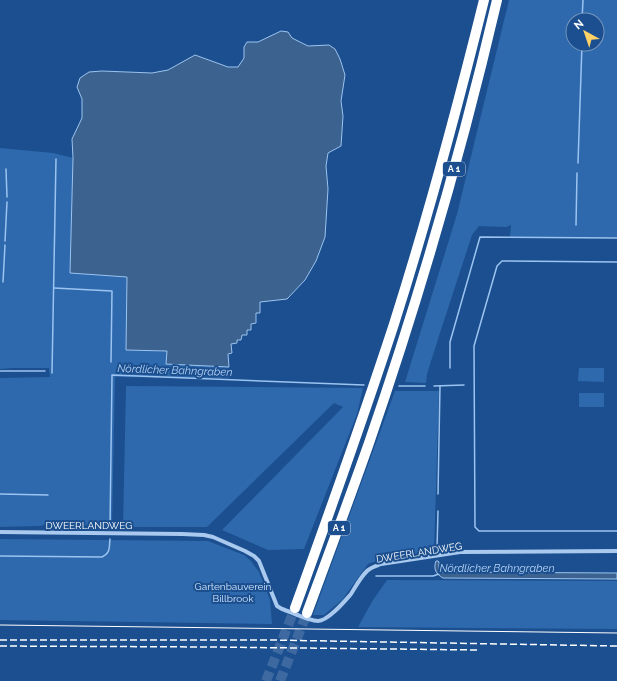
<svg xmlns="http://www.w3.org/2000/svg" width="617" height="681" font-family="Raleway,sans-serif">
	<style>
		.green { fill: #2e69ad; fill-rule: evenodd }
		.water { fill: #3c6290; stroke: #9cc4f0 }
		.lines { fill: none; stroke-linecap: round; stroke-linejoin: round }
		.stream { stroke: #9cc4f0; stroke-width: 1.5 }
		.highway-tunnel { stroke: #3d69a0; stroke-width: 10; stroke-dasharray: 10 5; stroke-linecap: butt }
		.street { stroke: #a9c9ee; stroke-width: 4 }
		.highway { stroke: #fff; stroke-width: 10 }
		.tram { stroke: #fff; stroke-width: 1 }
		.rail { stroke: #fff; stroke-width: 1.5; stroke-dasharray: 7 3; stroke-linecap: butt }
		.labels { text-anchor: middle; stroke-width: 4; stroke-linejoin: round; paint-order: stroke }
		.shield { fill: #1b4f8f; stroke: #bbcadd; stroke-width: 1 }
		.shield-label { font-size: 9px; font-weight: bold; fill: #fff }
		.street-label { font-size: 10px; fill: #fff; stroke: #1b4f8f }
		.park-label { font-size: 10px; fill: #cfe3fa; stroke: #1b4f8f }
		.water-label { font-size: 11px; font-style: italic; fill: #b5d3f5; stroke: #1b4f8f }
	</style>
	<rect width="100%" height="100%" fill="#1b4f8f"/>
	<!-- green -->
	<g class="green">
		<path d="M 509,0 L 617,0 L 617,237 L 510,237 L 511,225 L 506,227 L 479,226 L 472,235 L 439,336 L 427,374 L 426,383 L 405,382 L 457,214 ZM 573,20 L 597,20 L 597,44 L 573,44 Z"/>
		<path d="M 0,148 L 53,153 L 73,158 L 70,272 L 127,277 L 167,351 L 167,364 L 229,367 L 230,378 L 115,377 L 112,526 L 48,524 L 40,526 L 0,527 L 0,378 L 50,377 L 49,368 L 13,368 L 0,369 Z"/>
		<path d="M 579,368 L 604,368 L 604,382 L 578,381 Z"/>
		<path d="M 126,386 L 363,388 L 357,414 L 304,549 L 268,550 L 222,530 L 343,407 L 334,403 L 207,527 L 123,527 Z"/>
		<path d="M 395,391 L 439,391 L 434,551 L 384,558 L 368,564 L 342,600 L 324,615 L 313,615 Z"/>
		<rect x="579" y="393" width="25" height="14"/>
		<path d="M 0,539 L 208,541 L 244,555 L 251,561 L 259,572 L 270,600 L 272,624 L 0,620 Z"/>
		<path d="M 387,580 L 617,581 L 617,629 L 358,627 L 373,600 Z"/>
	</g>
	<!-- water -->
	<g class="water">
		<path d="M 281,31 L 288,32 L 292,38 L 308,46 L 329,45 L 335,49 L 340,59 L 345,75 L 341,101 L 343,116 L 341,146 L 328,153 L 326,166 L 328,189 L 325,237 L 316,261 L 305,280 L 287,299 L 260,302 L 260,313 L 256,313 L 256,323 L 251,324 L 251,330 L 247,330 L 247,335 L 242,335 L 241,340 L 237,340 L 237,343 L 231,344 L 232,353 L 228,354 L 229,367 L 166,364 L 167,351 L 126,350 L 127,277 L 70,273 L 73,158 L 72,139 L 82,118 L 82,99 L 77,87 L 80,78 L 89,72 L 102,71 L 152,73 L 168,70 L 195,55 L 228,67 L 238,67 L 244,58 L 244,47 L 247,42 L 258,42 Z"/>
		<path d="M 436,561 L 438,561 L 439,562 L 439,569 L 442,572 L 617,573 L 617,579 L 443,578 C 436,574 433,569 436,561 Z"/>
	</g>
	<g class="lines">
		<!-- stream -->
		<g class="stream">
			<path d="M 582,20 L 583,0"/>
			<path d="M 578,163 L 582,44"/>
			<path d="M 6,169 L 7,197"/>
			<path d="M 576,225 L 577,173"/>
			<path d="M 5,241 L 7,202"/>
			<path d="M 617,262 L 502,261 L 497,266 L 474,346 L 475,527 L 479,531 L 617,531"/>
			<path d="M 3,282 L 5,245"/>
			<path d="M 54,288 L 112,291 L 111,362"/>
			<path d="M 450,368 L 450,342 L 480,237 L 617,238"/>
			<path d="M 0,371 L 45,371"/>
			<path d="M 52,373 L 56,159"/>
			<path d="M 399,386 L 425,386"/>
			<path d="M 434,386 L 464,385"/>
			<path d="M 0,494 L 48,495"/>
			<path d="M 438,494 L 440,386"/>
			<path d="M 110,528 L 112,375 L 364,385"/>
			<path d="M 437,549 L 438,511"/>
			<path d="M 0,556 L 102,557 C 111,553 109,547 110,539"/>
			<path d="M 376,576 L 433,576 L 439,574"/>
		</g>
		<!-- highway-tunnel -->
		<g class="highway-tunnel">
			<path d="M 266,681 L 295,608"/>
			<path d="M 280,681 L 307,613"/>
		</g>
		<!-- street -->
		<path class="street" d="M 0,532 L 182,534 L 204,535 L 213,537 L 245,551 L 254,556 L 259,561 L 277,606 L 282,609 C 291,612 309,621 318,621 C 328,621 344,602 351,594 C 356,586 360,578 367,571 C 371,567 376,566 381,564 L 460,552 L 617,551"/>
		<!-- highway -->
		<g class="highway">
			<path d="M 295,608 C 329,514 363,419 394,324 C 428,217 457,109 484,0"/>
			<path d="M 307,613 C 328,556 349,500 369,443 C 419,298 462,150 497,0"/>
		</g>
		<!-- tram -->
		<path class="tram" d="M 0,625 L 617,633"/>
		<!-- rail -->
		<g class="rail">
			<path d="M 0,640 L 270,640 L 617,646"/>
			<path d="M 0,646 L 209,647 L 479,650"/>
		</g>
	</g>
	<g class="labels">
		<!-- shield labels -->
		<g class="shield">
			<rect x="443" y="162" width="22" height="14" rx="3"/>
			<rect x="328" y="521" width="22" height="14" rx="3"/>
		</g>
		<g class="shield-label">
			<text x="454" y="172">A 1</text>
			<text x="339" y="531">A 1</text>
		</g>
		<!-- street labels -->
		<g class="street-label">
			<text x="89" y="529">DWEERLANDWEG</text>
			<text transform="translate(419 552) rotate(-9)" y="4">DWEERLANDWEG</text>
		</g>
		<!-- park labels -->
		<g class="park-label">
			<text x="233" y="590">Gartenbauverein<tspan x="233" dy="12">Billbrook</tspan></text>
		</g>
		<!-- water labels -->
		<g class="water-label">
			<text transform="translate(175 370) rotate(2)" y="4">Nördlicher Bahngraben</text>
			<text x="497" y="572">Nördlicher Bahngraben</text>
		</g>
	</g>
	<!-- north arrow -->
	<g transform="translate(585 32) rotate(320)"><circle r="19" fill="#1b4f8f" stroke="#7695bc"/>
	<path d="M0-3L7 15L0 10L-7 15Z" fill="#ffd166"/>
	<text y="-6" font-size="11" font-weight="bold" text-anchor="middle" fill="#ffffff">N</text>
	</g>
</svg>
